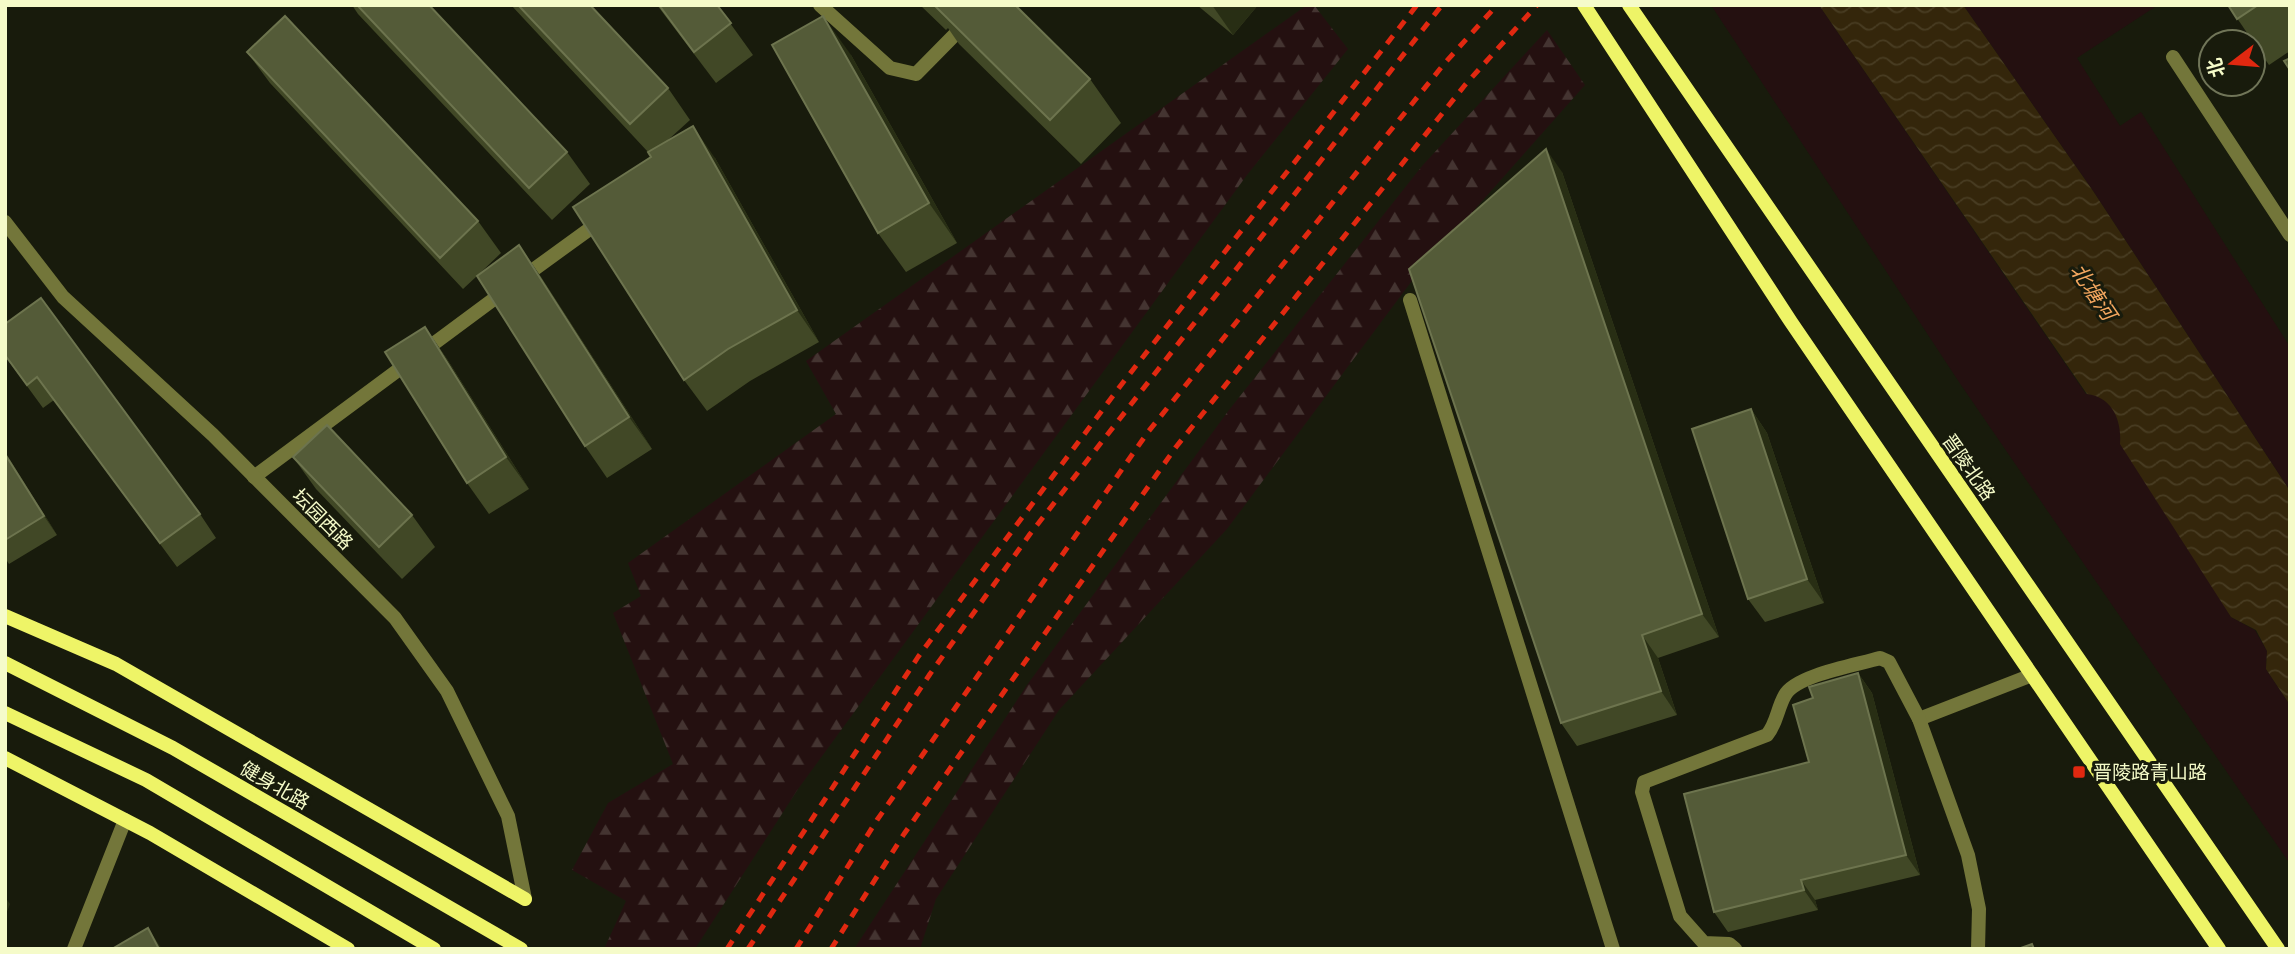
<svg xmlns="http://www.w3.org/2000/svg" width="2295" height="954" font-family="'Public Sans','Noto Sans SC',sans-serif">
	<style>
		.green { fill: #241010 }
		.forest { fill: url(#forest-firs) }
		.water { fill: url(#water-waves) }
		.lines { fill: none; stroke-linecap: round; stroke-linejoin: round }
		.service { stroke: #73763a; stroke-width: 14 }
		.minor { stroke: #73763a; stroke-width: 14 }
		.secondary { stroke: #eef467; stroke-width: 14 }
		.rail { stroke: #e12810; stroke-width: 5; stroke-dasharray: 10 9; stroke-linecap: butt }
		.wall { fill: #414826 }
		.shaded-wall { fill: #282e14 }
		.building { fill: #545b38; stroke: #6d744e; stroke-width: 2 }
		.poi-dot { fill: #e12810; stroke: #181b0c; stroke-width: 2.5 }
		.labels { text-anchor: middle; stroke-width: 6; stroke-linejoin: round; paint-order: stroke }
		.street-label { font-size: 19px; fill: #f5fbc9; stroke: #181b0c }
		.poi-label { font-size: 19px; fill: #f5fbc9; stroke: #181b0c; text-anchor: start }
		.water-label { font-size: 21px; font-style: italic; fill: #f4a75f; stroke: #181b0c }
	</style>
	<defs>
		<pattern id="forest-firs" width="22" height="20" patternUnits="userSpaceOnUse" patternTransform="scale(1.75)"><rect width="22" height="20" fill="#241010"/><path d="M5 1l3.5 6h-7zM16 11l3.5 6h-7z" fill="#443431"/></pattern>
		<pattern id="water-waves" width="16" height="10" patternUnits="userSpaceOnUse" patternTransform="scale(1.75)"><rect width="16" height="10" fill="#34260b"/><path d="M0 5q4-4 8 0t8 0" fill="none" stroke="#483c22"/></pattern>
	</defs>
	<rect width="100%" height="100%" fill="#181b0c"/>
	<!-- green -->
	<g class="green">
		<path d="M 1711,5 L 1819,5 L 2086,394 L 2100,395 L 2114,410 L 2231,617 L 2255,630 L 2267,651 L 2266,669 L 2290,705 L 2290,864 L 1959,382 Z"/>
		<path d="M 1963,5 L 2158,5 L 2077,58 L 2120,126 L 2141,112 L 2290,347 L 2290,491 L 2093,191 Z"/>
	</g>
	<!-- forest -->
	<g class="forest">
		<path d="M 1307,5 L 1314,5 L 1348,49 L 1247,175 L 798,789 L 695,949 L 604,949 L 626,901 L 572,870 L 608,803 L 673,764 L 613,613 L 641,596 L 628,563 L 836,414 L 806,361 Z"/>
		<path d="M 1547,30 L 1585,85 L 1414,278 L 1227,529 L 1059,710 L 936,899 L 920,949 L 854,949 L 1027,685 L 1229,410 L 1422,166 Z"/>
	</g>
	<!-- water -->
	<path class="water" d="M 1819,5 L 1963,5 L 2093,191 L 2290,491 L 2290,705 L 2266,669 L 2267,651 L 2256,630 L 2231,617 L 2120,444 C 2122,420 2112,397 2087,394 Z"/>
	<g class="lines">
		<!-- service -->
		<g class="service">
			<path d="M 820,5 L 890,68 L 916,74 L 984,5"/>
			<path d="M 522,278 L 602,220"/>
			<path d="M 1410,300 L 1613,949"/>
			<path d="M 254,477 L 506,290"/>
			<path d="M 1919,719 L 2032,675"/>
			<path d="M 74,949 L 125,820"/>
			<path d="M 1735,949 L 1729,944 L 1704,943 L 1680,916 L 1642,792 L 1644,782 L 1767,735 C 1777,723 1777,709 1785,695 C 1796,675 1857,665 1880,658 L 1889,662 L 1919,719 L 1968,855 L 1979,909 L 1978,949"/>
		</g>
		<!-- minor -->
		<g class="minor">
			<path d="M 2173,57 L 2290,235"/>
			<path d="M 5,222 L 63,297 L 213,435 L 395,618 L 447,691 L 508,816 L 525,899"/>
		</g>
		<!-- secondary -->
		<g class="secondary">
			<path d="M 1584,5 L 1791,322 L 2219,949"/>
			<path d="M 1629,5 L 2278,949"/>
			<path d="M 5,616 L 116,664 L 525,899"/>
			<path d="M 5,663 L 173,748 L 521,949"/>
			<path d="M 5,713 L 146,780 L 434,949"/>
			<path d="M 5,758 L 150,833 L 348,949"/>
		</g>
		<!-- rail -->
		<g class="rail">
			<path d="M 727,949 L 918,657 L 1118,389 L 1417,5"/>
			<path d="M 748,949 L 930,674 L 1030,534 L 1442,5"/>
			<path d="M 796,949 L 877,820 L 1148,432 L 1444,64 L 1497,5"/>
			<path d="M 831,949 L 904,834 L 1176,447 L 1465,85 L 1537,5"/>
		</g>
	</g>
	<!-- wall -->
	<g class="wall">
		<path d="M 352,5 L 429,5 L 567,152 L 590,184 L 552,220 L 358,14 Z"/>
		<path d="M 511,5 L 590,5 L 668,88 L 690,120 L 668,140 L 715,158 L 819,342 L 750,381 L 707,411 L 684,380 L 651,157 L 648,152 Z"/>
		<path d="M 657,5 L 717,5 L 753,55 L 716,83 Z"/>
		<path d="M 920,5 L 1015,5 L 1090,79 L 1121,123 L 1081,164 L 959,44 L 948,28 L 946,30 Z"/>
		<path d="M 1197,5 L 1258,5 L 1233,35 Z"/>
		<path d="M 2228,5 L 2290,5 L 2290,51 L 2269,65 Z"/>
		<path d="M 247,52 L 478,221 L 501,253 L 478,275 L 519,245 L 541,277 L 652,449 L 607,478 L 585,446 L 477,276 L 463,289 L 270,83 Z"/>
		<path d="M 851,55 L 957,243 L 906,272 L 878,233 Z"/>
		<path d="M 1562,172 L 1719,637 L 1658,658 L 1677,715 L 1577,746 L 1561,723 Z"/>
		<path d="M 5,324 L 200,514 L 216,538 L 177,567 L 54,400 L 43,408 L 5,356 Z"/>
		<path d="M 425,327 L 447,359 L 529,489 L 489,514 L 467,483 Z"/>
		<path d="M 1751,409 L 1767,433 L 1824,603 L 1765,622 L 1748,599 Z"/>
		<path d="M 5,452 L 57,535 L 9,564 L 5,558 Z"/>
		<path d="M 293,457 L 412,515 L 435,547 L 402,579 L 316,489 Z"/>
		<path d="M 1858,673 L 1872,693 L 1920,875 L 1815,900 L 1818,910 L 1728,932 L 1714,912 L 1809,762 L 1813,698 Z"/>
	</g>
	<!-- shaded-wall -->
	<g class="shaded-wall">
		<path d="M 1212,5 L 1258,5 L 1233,35 Z"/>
		<path d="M 823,16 L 851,55 L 957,243 L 929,203 Z"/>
		<path d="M 693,126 L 715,158 L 819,342 L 797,310 Z"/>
		<path d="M 1546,149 L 1562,172 L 1719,637 L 1702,614 Z"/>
		<path d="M 519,245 L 541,277 L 652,449 L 629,417 Z"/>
		<path d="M 425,327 L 447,359 L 529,489 L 506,457 Z"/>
		<path d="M 1751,409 L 1767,433 L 1824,603 L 1807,579 Z"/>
		<path d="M 5,452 L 57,535 L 44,516 L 5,454 Z"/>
		<path d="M 1642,635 L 1658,658 L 1677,715 L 1661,691 Z"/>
		<path d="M 1858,673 L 1872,693 L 1920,875 L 1906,855 Z"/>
		<path d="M 1801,880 L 1815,900 L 1818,910 L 1804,890 Z"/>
		<path d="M 5,897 L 10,904 L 5,917 Z"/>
		<path d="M 148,928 L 162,949 L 159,949 Z"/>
	</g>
	<!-- building -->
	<g class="building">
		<path d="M 357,5 L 429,5 L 567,152 L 529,188 Z"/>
		<path d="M 518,5 L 590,5 L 668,88 L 630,124 Z"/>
		<path d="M 659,5 L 717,5 L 731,23 L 694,52 Z"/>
		<path d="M 934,5 L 1015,5 L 1090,79 L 1050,120 Z"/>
		<path d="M 2228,5 L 2258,5 L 2237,19 Z"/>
		<path d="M 285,16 L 478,221 L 440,258 L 247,52 Z"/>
		<path d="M 823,16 L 929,203 L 878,233 L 772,45 Z"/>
		<path d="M 2290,58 L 2290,70 L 2284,61 Z"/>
		<path d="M 693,126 L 797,310 L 728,349 L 684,380 L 573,207 L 651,157 L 648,152 Z"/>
		<path d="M 1546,149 L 1702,614 L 1642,635 L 1661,691 L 1561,723 L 1409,269 Z"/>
		<path d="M 519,245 L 629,417 L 585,446 L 477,276 Z"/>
		<path d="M 41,298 L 200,514 L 160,543 L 37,377 L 27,385 L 5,355 L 5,324 Z"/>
		<path d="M 425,327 L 506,457 L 467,483 L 385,352 Z"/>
		<path d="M 1751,409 L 1807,579 L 1748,599 L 1692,429 Z"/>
		<path d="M 327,425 L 412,515 L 379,547 L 293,457 Z"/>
		<path d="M 5,454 L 44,516 L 5,540 Z"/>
		<path d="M 1858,673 L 1906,855 L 1801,880 L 1804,890 L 1714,912 L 1684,794 L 1809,762 L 1793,705 L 1813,698 L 1809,687 Z"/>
		<path d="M 148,928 L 159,949 L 112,949 Z"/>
		<path d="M 2032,944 L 2034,949 L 2018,949 Z"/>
	</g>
	<!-- markers -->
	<rect class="poi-dot" x="2072" y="765" width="14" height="14" rx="3.5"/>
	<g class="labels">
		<!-- street labels -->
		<g class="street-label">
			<text transform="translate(1969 467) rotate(55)" y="7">晋陵北路</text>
			<text transform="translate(323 519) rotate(45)" y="7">坛园西路</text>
			<text transform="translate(275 785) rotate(30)" y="7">健身北路</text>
		</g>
		<!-- poi labels -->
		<g class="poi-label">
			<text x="2093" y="779">晋陵路青山路</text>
		</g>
		<!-- water labels -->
		<g class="water-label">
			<text transform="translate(2093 292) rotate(56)" y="7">北塘河</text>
		</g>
	</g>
	<!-- border -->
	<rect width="2295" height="954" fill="none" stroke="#f5fbc9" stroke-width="14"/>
	<!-- north arrow -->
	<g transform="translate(2232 63) rotate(254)"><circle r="33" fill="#181b0c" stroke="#707558" stroke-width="2"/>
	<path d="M0-5L12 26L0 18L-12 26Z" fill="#e12810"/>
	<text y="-10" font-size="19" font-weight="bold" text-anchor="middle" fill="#f5fbc9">北</text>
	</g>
</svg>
